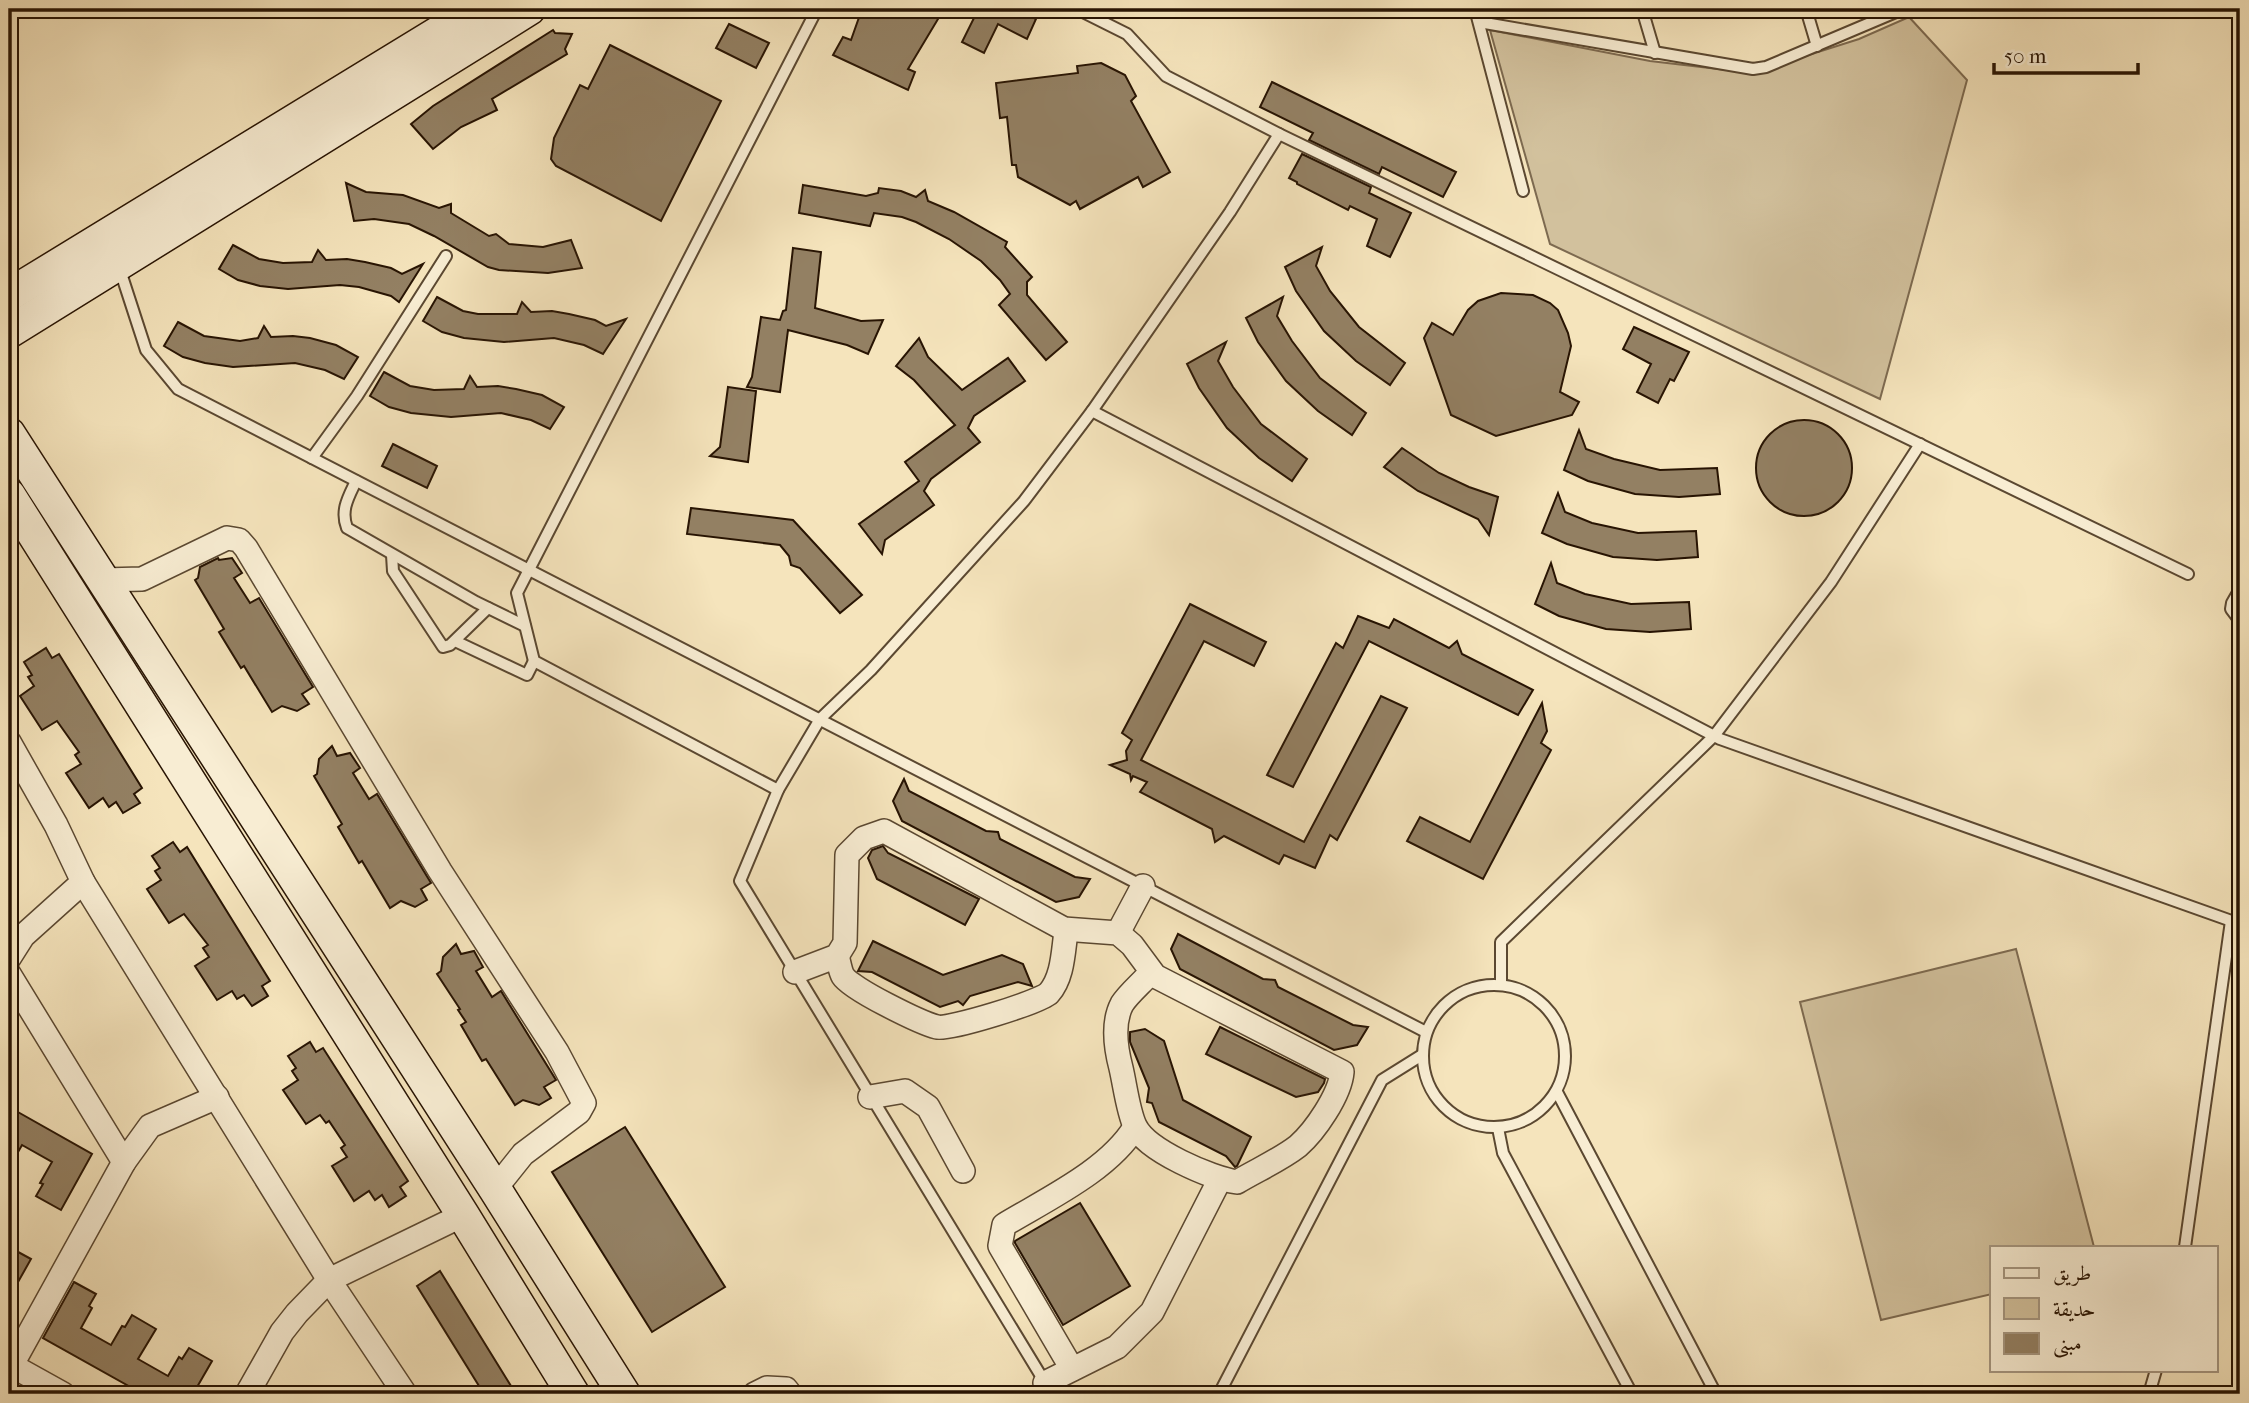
<svg xmlns="http://www.w3.org/2000/svg" width="2249" height="1403" font-family="'IM FELL French Canon',Amiri,serif">
	<style>
		.green { fill: #d2c19d; stroke: #7d6a50; stroke-width: 2 }
		.building { fill: #938063; stroke: #281403; stroke-width: 2 }
		.lines { fill: none; stroke-linecap: round; stroke-linejoin: round }
		.service-casing { stroke: #5b4831; stroke-width: 14 }
		.minor-casing { stroke: #5b4831; stroke-width: 26 }
		.secondary-casing { stroke: #281403; stroke-width: 35 }
		.service { stroke: #f8edd3; stroke-width: 10 }
		.minor { stroke: #f8edd3; stroke-width: 23 }
		.secondary { stroke: #f8edd3; stroke-width: 32 }
	</style>
	<rect width="100%" height="100%" fill="#f5e4bc"/>
	<filter id="stains"><feTurbulence type="fractalNoise" baseFrequency=".00286" numOctaves="4"/><feColorMatrix values="0 0 0 0 .2 0 0 0 0 .09 0 0 0 0 .02 0 0 0 .5 -.17"/></filter>
	<radialGradient id="worn" r=".72"><stop offset=".6" stop-color="#630" stop-opacity="0"/><stop offset="1" stop-color="#630" stop-opacity=".3"/></radialGradient>
	<!-- green -->
	<g class="green">
		<path d="M 1909,17 L 1967,80 L 1880,399 L 1550,244 L 1490,30 L 1650,61 L 1752,73 L 1859,39 Z"/>
		<path d="M 2016,949 L 2094,1247 L 1992,1247 L 1992,1294 L 1881,1320 L 1800,1002 Z"/>
	</g>
	<!-- building -->
	<g class="building">
		<path d="M 862,9 L 944,9 L 908,69 L 915,72 L 908,90 L 833,55 L 843,37 L 851,40 Z"/>
		<path d="M 966,9 L 1016,9 L 1036,19 L 1027,39 L 998,24 L 984,53 L 962,42 L 976,14 Z"/>
		<path d="M 729,24 L 769,43 L 756,68 L 716,48 Z"/>
		<path d="M 553,30 L 555,33 L 572,34 L 565,49 L 567,54 L 492,99 L 497,110 L 461,127 L 433,149 L 411,124 L 433,106 Z"/>
		<path d="M 610,45 L 721,101 L 661,221 L 556,166 L 551,159 L 554,138 L 580,85 L 588,89 Z"/>
		<path d="M 1101,63 L 1125,75 L 1136,96 L 1131,101 L 1170,172 L 1143,187 L 1138,177 L 1080,209 L 1076,201 L 1070,205 L 1018,177 L 1016,165 L 1012,165 L 1007,117 L 1000,118 L 996,83 L 1078,73 L 1077,66 Z"/>
		<path d="M 1272,82 L 1456,172 L 1443,197 L 1382,167 L 1379,174 L 1309,140 L 1313,133 L 1260,107 Z"/>
		<path d="M 1302,154 L 1371,187 L 1369,193 L 1411,213 L 1390,257 L 1367,246 L 1377,219 L 1350,206 L 1348,210 L 1297,184 L 1297,182 L 1289,178 Z"/>
		<path d="M 346,183 L 366,192 L 403,195 L 439,208 L 451,204 L 451,213 L 489,236 L 496,234 L 509,244 L 543,247 L 571,240 L 582,268 L 548,273 L 499,270 L 488,267 L 434,236 L 409,224 L 374,219 L 354,221 Z"/>
		<path d="M 803,185 L 866,196 L 878,193 L 879,188 L 901,191 L 916,197 L 925,190 L 928,201 L 954,212 L 1007,242 L 1005,247 L 1032,277 L 1027,282 L 1027,295 L 1067,342 L 1046,360 L 999,305 L 1010,294 L 1000,280 L 981,261 L 949,239 L 916,222 L 902,217 L 874,213 L 870,226 L 799,213 Z"/>
		<path d="M 233,245 L 259,259 L 283,263 L 312,262 L 318,250 L 326,260 L 347,259 L 365,262 L 391,268 L 402,274 L 423,264 L 399,302 L 391,296 L 359,287 L 340,285 L 288,289 L 260,286 L 238,280 L 219,269 Z"/>
		<path d="M 1322,247 L 1316,266 L 1330,291 L 1359,327 L 1405,363 L 1390,385 L 1356,361 L 1324,331 L 1296,291 L 1285,267 Z"/>
		<path d="M 793,248 L 821,252 L 815,308 L 861,321 L 883,320 L 868,354 L 847,345 L 788,330 L 780,392 L 747,387 L 752,377 L 761,317 L 780,320 L 783,311 L 786,310 Z"/>
		<path d="M 1501,293 L 1533,295 L 1550,303 L 1558,310 L 1568,333 L 1571,346 L 1560,392 L 1579,402 L 1572,415 L 1496,436 L 1451,415 L 1424,338 L 1432,323 L 1453,335 L 1468,310 L 1478,301 Z"/>
		<path d="M 437,297 L 463,311 L 478,314 L 517,314 L 522,302 L 531,312 L 552,311 L 569,314 L 595,320 L 606,326 L 626,319 L 603,354 L 584,345 L 554,338 L 504,342 L 464,338 L 442,332 L 423,321 Z"/>
		<path d="M 1283,297 L 1277,316 L 1292,341 L 1320,378 L 1366,413 L 1352,435 L 1318,411 L 1286,381 L 1258,342 L 1246,318 Z"/>
		<path d="M 178,322 L 204,336 L 240,341 L 258,338 L 264,326 L 271,337 L 293,336 L 310,338 L 336,345 L 358,357 L 344,379 L 325,370 L 295,363 L 233,367 L 205,363 L 183,357 L 164,346 Z"/>
		<path d="M 1634,327 L 1689,352 L 1674,381 L 1670,379 L 1658,403 L 1637,392 L 1651,364 L 1623,349 Z"/>
		<path d="M 919,338 L 928,357 L 962,390 L 1008,358 L 1025,381 L 974,416 L 968,428 L 980,442 L 931,479 L 924,491 L 934,505 L 885,540 L 882,554 L 859,524 L 919,481 L 905,462 L 955,425 L 914,380 L 896,366 Z"/>
		<path d="M 1226,342 L 1218,361 L 1233,387 L 1261,424 L 1307,459 L 1292,481 L 1259,458 L 1227,428 L 1199,388 L 1187,364 Z"/>
		<path d="M 384,372 L 410,386 L 434,390 L 464,389 L 470,376 L 477,387 L 498,386 L 516,389 L 542,395 L 564,407 L 550,429 L 531,420 L 501,413 L 451,417 L 411,413 L 389,407 L 370,396 Z"/>
		<path d="M 728,387 L 756,391 L 748,462 L 710,456 L 720,447 Z"/>
		<circle cx="1804" cy="468" r="48"/>
		<path d="M 1579,430 L 1586,449 L 1614,459 L 1660,470 L 1717,468 L 1720,494 L 1679,497 L 1635,494 L 1588,481 L 1564,470 Z"/>
		<path d="M 393,444 L 437,466 L 427,488 L 382,466 Z"/>
		<path d="M 1402,448 L 1439,473 L 1469,487 L 1498,497 L 1489,535 L 1478,519 L 1418,491 L 1384,467 Z"/>
		<path d="M 1558,493 L 1565,512 L 1592,523 L 1638,533 L 1696,531 L 1698,557 L 1657,560 L 1613,557 L 1567,544 L 1542,533 Z"/>
		<path d="M 691,508 L 793,520 L 862,595 L 840,613 L 800,568 L 791,565 L 789,556 L 780,545 L 687,534 Z"/>
		<path d="M 218,558 L 219,560 L 232,558 L 242,573 L 234,578 L 250,603 L 259,598 L 313,687 L 302,694 L 309,704 L 297,711 L 282,706 L 272,712 L 244,666 L 241,668 L 219,632 L 224,629 L 195,580 L 198,578 L 200,567 Z"/>
		<path d="M 1551,563 L 1557,583 L 1585,594 L 1631,604 L 1689,602 L 1691,629 L 1650,632 L 1606,629 L 1559,616 L 1535,604 Z"/>
		<path d="M 1190,604 L 1266,642 L 1254,666 L 1204,641 L 1141,760 L 1304,842 L 1381,696 L 1407,708 L 1337,840 L 1330,835 L 1315,868 L 1284,855 L 1279,864 L 1224,836 L 1215,842 L 1212,829 L 1140,792 L 1147,782 L 1133,776 L 1131,780 L 1130,774 L 1110,765 L 1127,760 L 1126,751 L 1132,740 L 1122,733 Z"/>
		<path d="M 1358,616 L 1389,628 L 1394,619 L 1449,648 L 1457,641 L 1462,654 L 1533,690 L 1518,715 L 1369,641 L 1293,787 L 1267,775 L 1336,643 L 1343,648 Z"/>
		<path d="M 46,648 L 52,658 L 59,654 L 142,788 L 134,794 L 140,803 L 123,813 L 116,802 L 109,807 L 103,798 L 89,808 L 66,773 L 81,764 L 75,755 L 79,752 L 57,721 L 42,730 L 20,696 L 34,686 L 28,677 L 32,675 L 24,662 Z"/>
		<path d="M 1542,703 L 1547,731 L 1541,743 L 1551,750 L 1483,879 L 1407,841 L 1420,817 L 1470,842 Z"/>
		<path d="M 332,746 L 337,756 L 350,753 L 360,768 L 353,773 L 369,799 L 377,794 L 431,883 L 421,889 L 427,900 L 415,907 L 401,901 L 390,908 L 362,861 L 359,863 L 338,827 L 342,824 L 314,776 L 317,774 L 319,759 Z"/>
		<path d="M 904,779 L 909,791 L 986,831 L 998,832 L 1000,839 L 1075,877 L 1090,879 L 1079,897 L 1056,902 L 902,821 L 893,801 Z"/>
		<path d="M 173,842 L 180,852 L 187,847 L 270,981 L 262,986 L 268,996 L 252,1006 L 244,995 L 237,999 L 232,991 L 217,1000 L 195,966 L 209,957 L 203,948 L 208,945 L 184,914 L 169,923 L 147,889 L 161,880 L 155,871 L 160,868 L 152,856 Z"/>
		<path d="M 883,846 L 888,853 L 979,899 L 965,925 L 877,879 L 868,858 L 872,850 Z"/>
		<path d="M 1178,934 L 1263,979 L 1275,980 L 1278,987 L 1353,1025 L 1368,1027 L 1357,1045 L 1334,1050 L 1180,969 L 1171,949 Z"/>
		<path d="M 873,941 L 943,975 L 1002,955 L 1023,964 L 1032,986 L 1018,982 L 970,996 L 963,1005 L 958,1001 L 940,1007 L 872,972 L 858,971 Z"/>
		<path d="M 456,944 L 461,954 L 474,951 L 483,967 L 476,971 L 492,997 L 501,991 L 556,1080 L 544,1087 L 551,1098 L 539,1105 L 523,1100 L 515,1105 L 486,1059 L 482,1061 L 461,1025 L 466,1022 L 458,1010 L 460,1009 L 437,974 L 441,971 L 443,957 Z"/>
		<path d="M 1220,1027 L 1325,1079 L 1324,1083 L 1318,1092 L 1296,1097 L 1206,1054 Z"/>
		<path d="M 1145,1029 L 1164,1041 L 1183,1100 L 1251,1137 L 1237,1166 L 1235,1167 L 1226,1156 L 1159,1122 L 1152,1103 L 1147,1102 L 1149,1088 L 1130,1042 L 1130,1032 Z"/>
		<path d="M 310,1042 L 316,1052 L 323,1048 L 408,1181 L 400,1187 L 406,1196 L 389,1207 L 382,1195 L 375,1200 L 369,1191 L 354,1201 L 332,1166 L 347,1157 L 341,1148 L 345,1145 L 329,1121 L 326,1123 L 320,1115 L 306,1124 L 283,1090 L 298,1080 L 292,1071 L 296,1068 L 288,1056 Z"/>
		<path d="M 9,1107 L 92,1154 L 61,1210 L 36,1196 L 43,1184 L 40,1183 L 52,1162 L 22,1145 L 9,1168 Z"/>
		<path d="M 625,1127 L 725,1287 L 652,1332 L 552,1172 Z"/>
		<path d="M 1080,1203 L 1130,1286 L 1063,1325 L 1015,1243 L 1015,1241 Z"/>
		<path d="M 9,1247 L 31,1259 L 9,1298 Z"/>
		<path d="M 440,1271 L 516,1394 L 484,1394 L 417,1286 Z"/>
		<path d="M 74,1282 L 96,1294 L 89,1306 L 92,1308 L 81,1328 L 111,1345 L 122,1326 L 125,1327 L 132,1315 L 156,1329 L 138,1359 L 168,1376 L 179,1357 L 182,1359 L 189,1348 L 212,1361 L 193,1394 L 143,1394 L 43,1338 Z"/>
	</g>
	<g class="lines">
		<defs>
			<g id="service">
				<path d="M 1077,9 L 1127,34 L 1166,76 L 1279,134 L 2188,574"/>
				<path d="M 1475,9 L 1523,191"/>
				<path d="M 1642,9 L 1655,53"/>
				<path d="M 1806,9 L 1817,46"/>
				<path d="M 1479,22 L 1753,69 L 1766,67 L 1903,9"/>
				<path d="M 119,267 L 146,350 L 178,389 L 1426,1032"/>
				<path d="M 1092,411 L 1720,739 L 2240,924"/>
				<path d="M 312,458 L 357,396 L 446,256"/>
				<path d="M 356,481 C 349,496 340,510 347,528 L 476,602 L 525,626"/>
				<path d="M 392,555 L 393,571 L 443,647 L 450,645 L 488,608"/>
				<path d="M 2240,589 L 2232,603 L 2231,609 L 2240,621"/>
				<path d="M 455,641 L 527,675 L 534,661"/>
				<path d="M 778,790 L 534,661 L 517,593 L 817,9"/>
				<circle cx="1494" cy="1056" r="71"/>
				<path d="M 1501,985 L 1501,942 L 1714,736 L 1831,582 L 1920,444"/>
				<path d="M 1557,1092 L 1716,1394"/>
				<path d="M 1498,1128 L 1503,1153 L 1632,1394"/>
				<path d="M 2185,1247 L 2231,921"/>
				<path d="M 1052,1394 L 740,881 L 778,790 L 820,719 L 871,670 L 1024,501 L 1092,411 L 1230,212 L 1279,134"/>
				<path d="M 1219,1394 L 1382,1080 L 1422,1055"/>
				<path d="M 2149,1394 L 2156,1370"/>
			</g>
			<g id="minor">
				<path d="M 103,580 L 142,579 L 227,538 L 239,540 L 246,548 L 440,871 L 557,1052 L 584,1103 L 579,1112 L 523,1154 L 495,1189"/>
				<path d="M 9,742 L 56,825 L 83,882 L 329,1280 L 405,1394"/>
				<path d="M 1118,933 L 1143,886"/>
				<path d="M 837,956 C 839,962 840,971 843,976 C 851,989 921,1023 937,1027 C 949,1030 1040,1002 1049,993 C 1063,977 1063,952 1066,932 L 1064,929"/>
				<path d="M 9,958 L 23,936 L 83,882"/>
				<path d="M 795,972 L 837,956 L 845,943 L 847,855 L 864,838 L 884,831 L 1064,929 L 1118,933 L 1132,945 L 1155,976 L 1342,1072 C 1340,1095 1315,1131 1298,1146 C 1280,1160 1257,1170 1237,1182 C 1211,1178 1147,1151 1135,1126 C 1128,1111 1125,1085 1121,1068 C 1116,1049 1112,1023 1122,1004 C 1129,993 1143,982 1151,972"/>
				<path d="M 9,974 L 124,1162"/>
				<path d="M 870,1097 L 905,1091 L 928,1107 L 963,1171"/>
				<path d="M 9,1364 L 63,1394"/>
				<path d="M 1072,1369 L 1000,1246 L 1004,1225 C 1047,1199 1109,1170 1135,1127"/>
				<path d="M 9,1370 L 124,1162 L 150,1126 L 217,1097"/>
				<path d="M 1045,1383 L 1117,1347 L 1152,1312 L 1220,1179"/>
				<path d="M 247,1394 L 282,1332 L 297,1313 L 329,1280 L 463,1215"/>
				<path d="M 755,1394 L 767,1388 L 786,1389 L 790,1394"/>
			</g>
			<g id="secondary">
				<path d="M 9,295 L 477,9"/>
				<path d="M 9,332 L 529,9"/>
				<path d="M 9,434 L 495,1189 L 624,1394"/>
				<path d="M 9,495 L 463,1215 L 573,1394"/>
			</g>
		</defs>
		<!-- service casing -->
		<use href="#service" class="service-casing"/>
		<!-- minor casing -->
		<use href="#minor" class="minor-casing"/>
		<!-- secondary casing -->
		<use href="#secondary" class="secondary-casing"/>
		<!-- service -->
		<use href="#service" class="service"/>
		<!-- minor -->
		<use href="#minor" class="minor"/>
		<!-- secondary -->
		<use href="#secondary" class="secondary"/>
	</g>
	<!-- margin -->
	<rect width="2249" height="1403" fill="none" stroke="#f5e4bc" stroke-width="35"/>
	<rect x="10" y="10" width="2228" height="1382" fill="none" stroke="#281403" stroke-width="3.5"/>
	<rect x="18" y="18" width="2214" height="1368" fill="none" stroke="#281403" stroke-width="2"/>
	<!-- legend -->
	<rect x="1990" y="1246" width="228" height="126" fill="#f8edd3" stroke="#a59680" stroke-width="2"/>
	<rect x="2004" y="1268" width="35" height="10" fill="#f8edd3" stroke="#a59680" stroke-width="2"/>
	<text x="2053" y="1280" font-size="21" fill="#281403">طريق</text>
	<rect x="2004" y="1298" width="35" height="21" fill="#d2c19d" stroke="#a59680" stroke-width="2"/>
	<text x="2053" y="1316" font-size="21" fill="#281403">حديقة</text>
	<rect x="2004" y="1333" width="35" height="21" fill="#938063" stroke="#a59680" stroke-width="2"/>
	<text x="2053" y="1350" font-size="21" fill="#281403">مبنى</text>
	<!-- scale -->
	<path d="M1994 63v10h144v-10" fill="none" stroke="#281403" stroke-width="3.5"/>
	<text x="2004" y="63" font-size="21" fill="#281403" stroke="#f8edd3" stroke-width="5" paint-order="stroke">50 m</text>
	<rect width="100%" height="100%" filter="url(#stains)"/>
	<rect width="100%" height="100%" fill="url(#worn)"/>
</svg>
